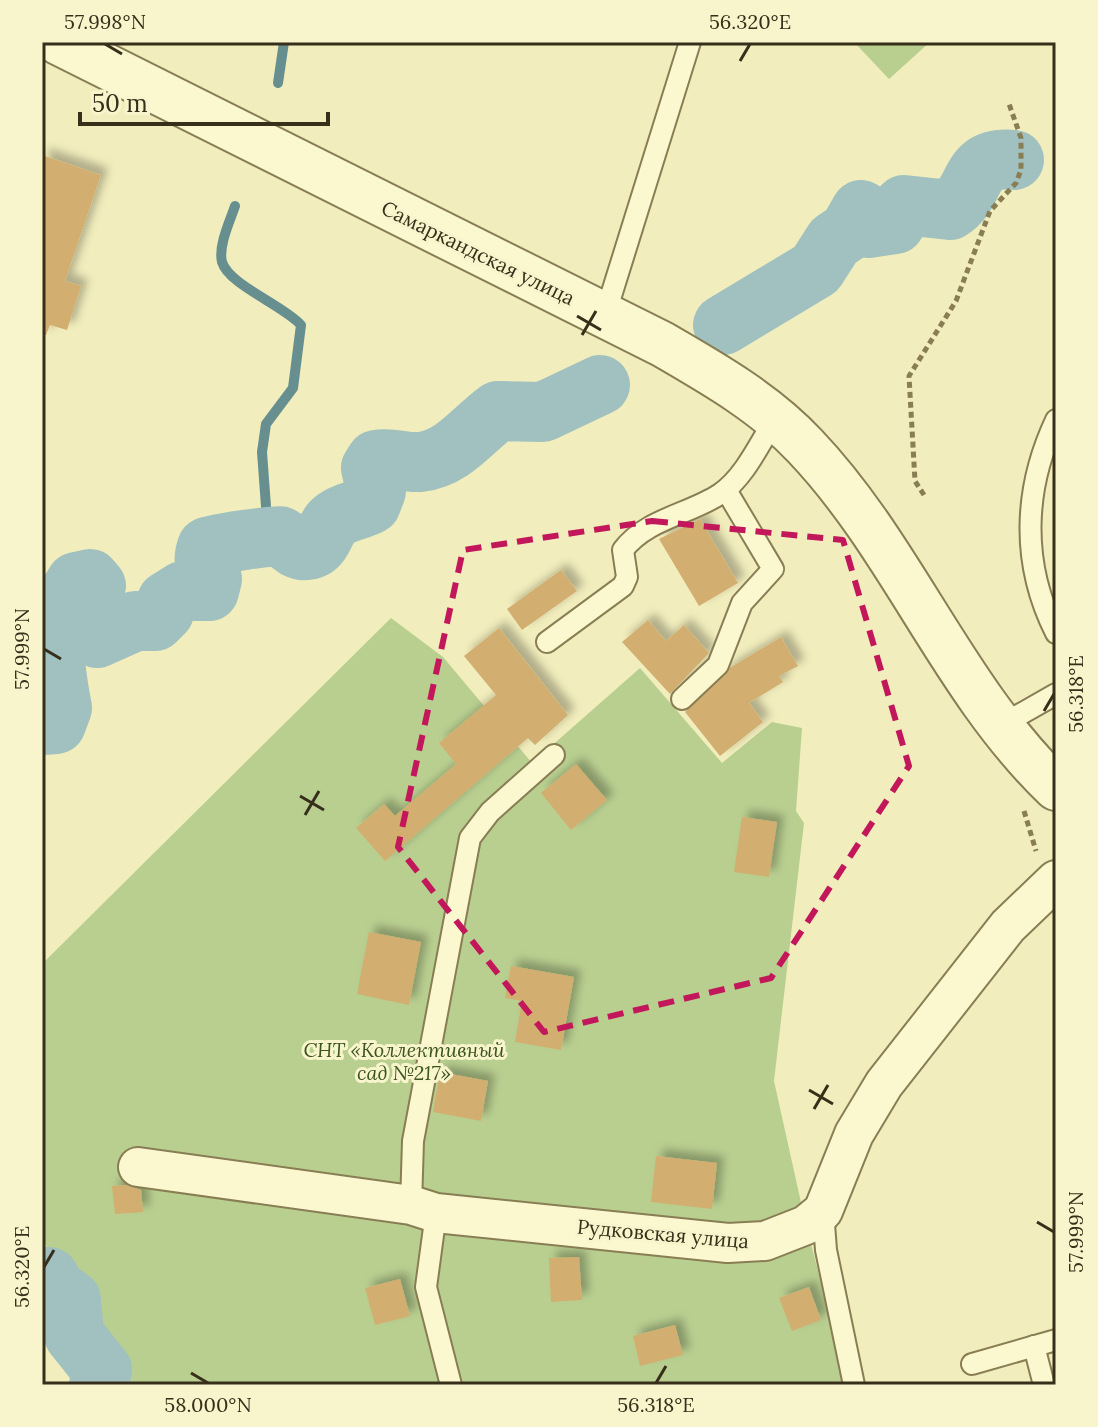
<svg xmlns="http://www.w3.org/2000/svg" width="1098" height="1427" font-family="Lora,serif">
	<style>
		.green { fill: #b9cf90 }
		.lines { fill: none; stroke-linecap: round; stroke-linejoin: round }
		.stream { stroke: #678f8f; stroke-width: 10 }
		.river { stroke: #a0c1bf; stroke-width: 60 }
		.building { fill: #d2af6f; filter: url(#shadow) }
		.service-casing { stroke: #897d54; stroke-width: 24 }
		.minor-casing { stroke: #897d54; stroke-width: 42 }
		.tertiary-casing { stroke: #897d54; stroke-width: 48 }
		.path { stroke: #897d54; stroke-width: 5; stroke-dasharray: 6 4; stroke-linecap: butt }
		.service { stroke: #fbf8d0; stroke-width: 20 }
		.minor { stroke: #fbf8d0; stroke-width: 38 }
		.tertiary { stroke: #fbf8d0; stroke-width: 44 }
		.marked { fill: none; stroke: #c2185b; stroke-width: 6; stroke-dasharray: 16 10; stroke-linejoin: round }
		.ticks { fill: none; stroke: #372f1a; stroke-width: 3 }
		.labels { text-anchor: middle; stroke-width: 6; stroke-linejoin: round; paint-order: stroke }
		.street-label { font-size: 20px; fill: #372f1a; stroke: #f8f5cc }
		.park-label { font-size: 20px; font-style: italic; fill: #3c551f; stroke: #f8f5cc }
		.neatline { fill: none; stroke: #372f1a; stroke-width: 3 }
		.ticks-label { font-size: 20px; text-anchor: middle; fill: #372f1a }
	</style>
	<defs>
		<filter id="shadow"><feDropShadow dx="7" dy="-7" stdDeviation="4" flood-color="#0004"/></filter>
	</defs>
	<rect width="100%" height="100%" fill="#f1edbc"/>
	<!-- green -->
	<g class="green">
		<path d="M 854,42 L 930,42 L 889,79 Z"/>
		<path d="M 391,618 L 443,657 L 532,763 L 640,668 L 722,763 L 772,722 L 802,728 L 796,811 L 804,823 L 774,1081 L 806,1225 L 848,1385 L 78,1385 L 42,1231 L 42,964 Z"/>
	</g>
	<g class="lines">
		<!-- stream -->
		<g class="stream">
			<path d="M 278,83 L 284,42"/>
			<path d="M 235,206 C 230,221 218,246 222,262 C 229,285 283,305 301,325 L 293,388 L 266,424 L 262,452 L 267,520 L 259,539"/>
		</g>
		<!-- river -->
		<g class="river">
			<path d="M 723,325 L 816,269 L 834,241 L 849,231 L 861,210 L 868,215 L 868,228 L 895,224 L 897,212 L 904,205 L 950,210 C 979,192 966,155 1014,160"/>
			<path d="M 42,725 L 56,724 L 62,708 C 53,661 47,625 76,582 L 90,579 L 96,586 L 85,621 L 97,638 L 135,621 L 155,621 L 164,612 L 167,601 L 183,591 L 209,591 L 212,579 C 205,567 202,561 207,547 C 213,544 276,535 280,536 C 290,541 295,552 307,550 C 322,549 323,533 331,523 C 341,512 358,511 371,504 L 376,491 L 371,468 L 376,460 C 392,457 404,463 420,462 C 454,458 472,430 498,411 L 543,412 L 600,385"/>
			<path d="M 42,1278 L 49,1277 L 56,1289 L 71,1300 L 74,1335 L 102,1370 L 99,1385"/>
		</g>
	</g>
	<!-- building -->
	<g class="building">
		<path d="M 42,155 L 101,175 L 65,281 L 81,286 L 67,330 L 50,325 L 46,335 L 42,335 Z"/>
		<path d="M 700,519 L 738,583 L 699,606 L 659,539 Z"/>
		<path d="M 561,570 L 577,591 L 522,630 L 507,609 Z"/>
		<path d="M 648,620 L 666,641 L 684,625 L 709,653 L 670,694 L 622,642 Z"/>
		<path d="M 499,628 L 568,715 L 535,745 L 528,738 L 385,861 L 356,828 L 384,804 L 395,816 L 456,764 L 439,743 L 496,695 L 464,656 Z"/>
		<path d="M 781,637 L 798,666 L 779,676 L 783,682 L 749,703 L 763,722 L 720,756 L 685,712 L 731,667 Z"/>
		<path d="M 576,764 L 607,800 L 571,830 L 541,793 Z"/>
		<path d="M 742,817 L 777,822 L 769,877 L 734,872 Z"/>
		<path d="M 369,932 L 421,942 L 409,1005 L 357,994 Z"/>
		<path d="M 511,966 L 574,977 L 561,1050 L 515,1042 L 522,1001 L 505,998 Z"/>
		<path d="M 440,1072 L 488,1081 L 481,1121 L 433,1112 Z"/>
		<path d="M 656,1156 L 717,1163 L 712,1209 L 651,1202 Z"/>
		<path d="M 126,1185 L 141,1190 L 143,1212 L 115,1214 L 112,1186 Z"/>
		<path d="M 579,1257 L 582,1300 L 551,1302 L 549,1258 Z"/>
		<path d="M 400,1279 L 410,1316 L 375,1325 L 365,1288 Z"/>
		<path d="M 809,1287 L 821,1320 L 792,1331 L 779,1298 Z"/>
		<path d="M 675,1325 L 683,1355 L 640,1366 L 633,1336 Z"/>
	</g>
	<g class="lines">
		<defs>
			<g id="service">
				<path d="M 605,315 L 690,42"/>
				<path d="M 1056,420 C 1023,490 1021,564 1056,633"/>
				<path d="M 547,642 L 623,586 L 627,577 L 623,550 C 646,519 690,514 720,494 C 744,478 760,443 775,419"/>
				<path d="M 682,699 L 718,665 L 742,603 L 773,569 L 726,490"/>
				<path d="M 998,727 L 1056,694"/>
				<path d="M 411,1205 L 413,1141 L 470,838 L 490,812 L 554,755"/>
				<path d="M 823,1211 L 826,1250 L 854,1385"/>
				<path d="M 436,1213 L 426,1287 L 451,1385"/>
				<path d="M 1034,1346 L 1044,1385"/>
				<path d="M 972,1364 L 1056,1340"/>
			</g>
			<path id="minor" d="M 138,1167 L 411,1205 L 436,1213 L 728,1243 L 765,1241 L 806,1225 L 823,1211 L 854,1134 L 884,1084 L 1008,926 L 1056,880"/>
			<path id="tertiary" d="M 58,42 L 662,344 C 712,373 765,403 805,446 C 903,549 952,688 1056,788"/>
		</defs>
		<!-- service casing -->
		<use href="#service" class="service-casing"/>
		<!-- minor casing -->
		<use href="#minor" class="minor-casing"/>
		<!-- tertiary casing -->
		<use href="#tertiary" class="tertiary-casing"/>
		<!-- path -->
		<g class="path">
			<path d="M 924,495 L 915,481 L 909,376 L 956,301 L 990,211 L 1016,183 L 1021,170 L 1021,138 L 1008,101"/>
			<path d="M 1024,811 L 1036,851"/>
		</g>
		<!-- service -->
		<use href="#service" class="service"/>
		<!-- minor -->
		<use href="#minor" class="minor"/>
		<!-- tertiary -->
		<use href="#tertiary" class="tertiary"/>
	</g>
	<!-- marked area -->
	<path class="marked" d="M 652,521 L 843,540 L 909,766 L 771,978 L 544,1032 L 398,847 L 463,550 Z"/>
	<!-- ticks -->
	<path class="ticks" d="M 105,44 L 122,54M 740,61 L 750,44M 577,316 L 601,330M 582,335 L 596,311M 44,649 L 61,659M 1044,711 L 1054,694M 300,796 L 324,810M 305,815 L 319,791M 809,1090 L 833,1104M 814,1109 L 828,1085M 1037,1222 L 1054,1232M 44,1267 L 54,1250M 191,1373 L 208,1383M 656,1383 L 666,1366"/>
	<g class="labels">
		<!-- street labels -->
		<g class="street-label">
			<text transform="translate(478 253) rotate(26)" y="7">Самаркандская улица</text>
			<text transform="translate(663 1234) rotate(5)" y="7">Рудковская улица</text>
		</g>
		<!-- park labels -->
		<g class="park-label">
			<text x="404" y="1057">СНТ «Коллективный<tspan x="404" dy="23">сад №217»</tspan></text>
		</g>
	</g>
	<!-- border -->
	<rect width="1098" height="1427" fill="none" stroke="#f8f5cc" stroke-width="88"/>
	<!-- scale -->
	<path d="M80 112v12h248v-12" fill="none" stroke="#372f1a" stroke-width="4"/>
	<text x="92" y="112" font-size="24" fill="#372f1a" stroke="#f8f5cc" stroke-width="6" paint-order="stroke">50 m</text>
	<rect x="44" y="44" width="1010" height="1339" class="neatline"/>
	<g class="ticks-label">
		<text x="105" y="29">57.998°N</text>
		<text x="750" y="29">56.320°E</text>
		<text transform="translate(22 649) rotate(-90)" y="7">57.999°N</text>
		<text transform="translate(1076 694) rotate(-90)" y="7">56.318°E</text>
		<text transform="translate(1076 1232) rotate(-90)" y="7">57.999°N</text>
		<text transform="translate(22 1267) rotate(-90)" y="7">56.320°E</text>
		<text x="208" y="1412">58.000°N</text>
		<text x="656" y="1412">56.318°E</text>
	</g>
</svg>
